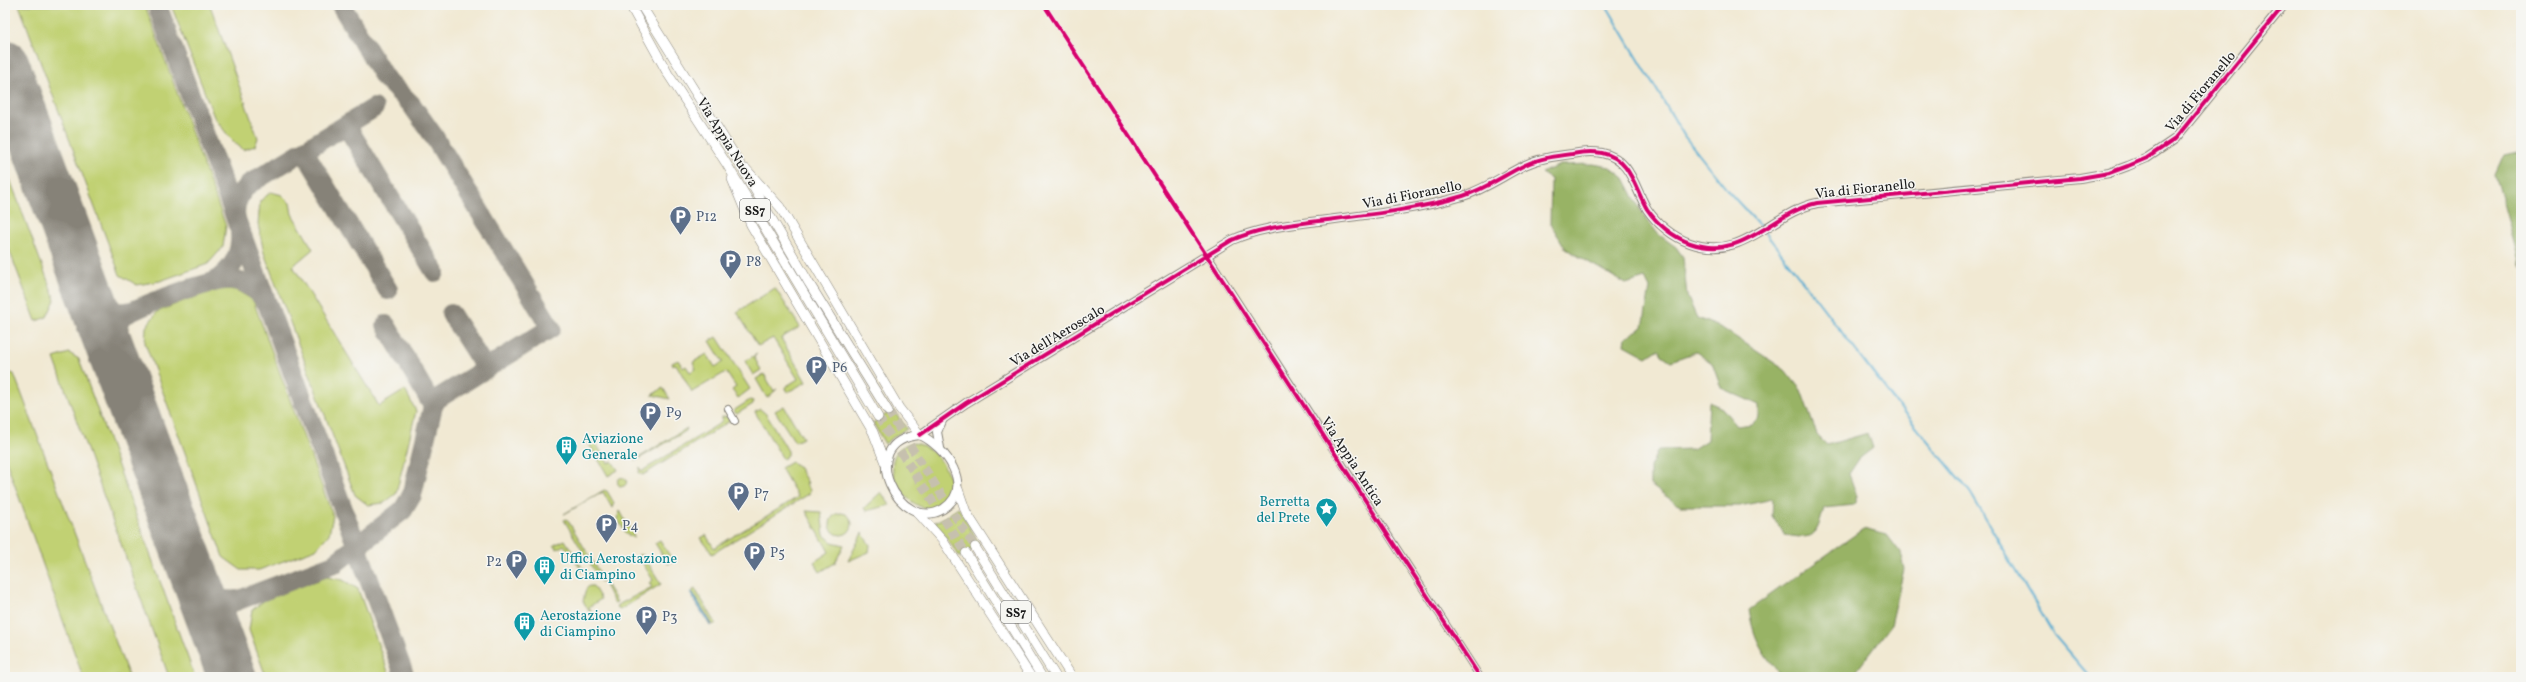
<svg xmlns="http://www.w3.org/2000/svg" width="2526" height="682" font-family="Vollkorn,serif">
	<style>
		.green { fill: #c1d173; stroke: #6e7648 }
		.forest { fill: #98b365; stroke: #5a6840 }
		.water { fill: #54acd1; stroke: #386476 }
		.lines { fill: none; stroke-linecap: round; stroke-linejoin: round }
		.stream { stroke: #54acd1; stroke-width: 2 }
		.taxiway { stroke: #868278; stroke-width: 20 }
		.runway { stroke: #868278; stroke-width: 49 }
		.primary-tunnel { stroke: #c6c0ae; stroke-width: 9; stroke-dasharray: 9 4.5; stroke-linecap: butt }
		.street-casing { stroke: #868278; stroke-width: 8 }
		.secondary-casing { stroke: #868278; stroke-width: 10 }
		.primary-casing { stroke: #868278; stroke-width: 10 }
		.street { stroke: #fff; stroke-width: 6 }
		.secondary { stroke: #fff; stroke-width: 8 }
		.primary { stroke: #fff; stroke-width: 9 }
		.cycleway-casing { stroke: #f6f6f2; stroke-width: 6 }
		.cycleway { stroke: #d6006c; stroke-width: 4 }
		.labels { text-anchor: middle; stroke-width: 3; stroke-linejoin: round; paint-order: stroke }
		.shield { fill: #f6f6f2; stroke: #5d5d5c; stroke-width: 1 }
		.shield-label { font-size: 13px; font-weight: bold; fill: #1c1c1c }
		.street-label { font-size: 14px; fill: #1c1c1c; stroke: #f6f6f2 }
		.service-label { font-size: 14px; fill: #4e5e75; stroke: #f6f6f2; text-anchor: start }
		.culture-label { font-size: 14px; fill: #0d838f; stroke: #f6f6f2; text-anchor: start }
	</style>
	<rect width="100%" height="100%" fill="#f6f6f2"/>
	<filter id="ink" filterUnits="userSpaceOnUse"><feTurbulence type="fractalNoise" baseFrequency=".025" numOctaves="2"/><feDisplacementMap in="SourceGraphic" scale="8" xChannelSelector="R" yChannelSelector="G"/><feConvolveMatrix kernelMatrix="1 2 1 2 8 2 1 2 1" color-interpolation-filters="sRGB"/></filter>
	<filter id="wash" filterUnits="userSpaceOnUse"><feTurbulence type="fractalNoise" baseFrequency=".012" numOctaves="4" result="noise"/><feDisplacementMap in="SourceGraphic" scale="16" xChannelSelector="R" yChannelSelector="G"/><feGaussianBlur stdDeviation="0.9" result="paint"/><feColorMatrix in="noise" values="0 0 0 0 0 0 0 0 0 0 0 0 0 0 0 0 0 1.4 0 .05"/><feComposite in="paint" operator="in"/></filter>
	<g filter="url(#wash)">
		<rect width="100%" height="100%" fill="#f1e9d3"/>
		<!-- green -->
		<g class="green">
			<path d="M 19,5 L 145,5 L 226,226 L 223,247 L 208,264 L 160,281 L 137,285 L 120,275 Z"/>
			<path d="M 171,5 L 210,5 L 258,138 L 255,146 L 243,150 L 230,138 L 214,117 Z"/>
			<path d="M 5,166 L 55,300 L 47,317 L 36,321 L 5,239 Z"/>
			<path d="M 271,192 L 282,195 L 290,203 L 292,214 L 313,249 L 293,266 L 379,406 L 405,390 L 416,411 L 396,494 L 384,503 L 368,505 L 355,495 L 264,253 L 258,224 L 260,201 Z"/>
			<path d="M 215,288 L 236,290 L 253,300 L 333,516 L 329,534 L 316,549 L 259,570 L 241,570 L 223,557 L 145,343 L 146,327 L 157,312 Z"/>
			<path d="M 775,288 L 800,327 L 781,338 L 806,382 L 788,392 L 785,387 L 798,379 L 773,338 L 758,346 L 737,312 Z"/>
			<path d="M 717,337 L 750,389 L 738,398 L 732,390 L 736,387 L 726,372 L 692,392 L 676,364 L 673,366 L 672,363 L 678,360 L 683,368 L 686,366 L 690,372 L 696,369 L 693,362 L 707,354 L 715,367 L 723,362 L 710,341 Z"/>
			<path d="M 69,353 L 79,359 L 195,677 L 169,677 L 54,358 Z"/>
			<path d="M 757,354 L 754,357 L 761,370 L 753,375 L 745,361 Z"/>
			<path d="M 5,371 L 14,374 L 129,677 L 83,677 L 5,458 Z"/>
			<path d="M 764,374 L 774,391 L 777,389 L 767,398 L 756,379 Z"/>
			<path d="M 663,388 L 670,399 L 652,395 Z"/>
			<path d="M 750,400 L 753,401 L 753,404 L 737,414 L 733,411 Z"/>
			<path d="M 784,406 L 803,438 L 795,442 L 775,411 Z"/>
			<path d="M 760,409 L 766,414 L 788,451 L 788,455 L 783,459 L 755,412 Z"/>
			<path d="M 893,410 L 907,429 L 895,436 L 885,444 L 873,423 Z"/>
			<path d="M 726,416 L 730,421 L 643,475 L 639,473 L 640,467 L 642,471 L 722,422 L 722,417 Z"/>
			<path d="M 687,428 L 686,431 L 635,461 L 635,460 Z"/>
			<path d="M 593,439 L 608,463 L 612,461 L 618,470 L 608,476 L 588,442 Z"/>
			<path d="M 911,443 C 934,442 961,480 946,500 C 918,534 864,456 911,443 Z"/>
			<path d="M 791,462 L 797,465 L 808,483 L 806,484 L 810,490 L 809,494 L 712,554 L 701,538 L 706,535 L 714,548 L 798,497 L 781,468 Z"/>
			<circle cx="622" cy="482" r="4.5"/>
			<path d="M 604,490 L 607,491 L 614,503 L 612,508 L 603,492 L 564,514 Z"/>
			<path d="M 881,492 L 890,505 L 866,511 L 864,508 Z"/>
			<path d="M 958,507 L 979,544 L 960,557 L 935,522 L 948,516 Z"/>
			<path d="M 620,511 L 635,538 L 626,534 L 617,518 Z"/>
			<path d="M 806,511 L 821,512 L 824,535 L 832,542 L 844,545 L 835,563 L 820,572 L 814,562 L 829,552 Z"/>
			<circle cx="841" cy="524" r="11"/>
			<path d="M 567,519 L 617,602 L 614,603 L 603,581 L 601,582 L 564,520 Z"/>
			<path d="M 862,533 L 870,545 L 869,552 L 848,561 Z"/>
			<path d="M 565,540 L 584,571 L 583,572 L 564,545 L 557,549 L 554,545 Z"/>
			<path d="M 660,540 L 673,561 L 668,564 L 655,543 Z"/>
			<path d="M 638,555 L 643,555 L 661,584 L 620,610 L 616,606 L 652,587 L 649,583 L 653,580 Z"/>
			<path d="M 327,577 L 343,580 L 358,589 L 390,677 L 266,677 L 249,630 L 252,610 L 266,599 Z"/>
			<path d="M 589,586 L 593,586 L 601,599 L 589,607 L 594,615 L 597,613 L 599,617 L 594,620 L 583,601 L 586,589 Z"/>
			<path d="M 695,589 L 716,623 L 713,625 L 692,591 Z"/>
		</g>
		<!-- forest -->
		<g class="forest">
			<path d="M 2521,152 L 2521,268 L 2495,174 L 2503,156 Z"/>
			<path d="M 1593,164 L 1610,167 L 1624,178 L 1641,211 L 1658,234 L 1676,247 L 1683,257 L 1687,296 L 1697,318 L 1722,328 L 1785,370 L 1801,390 L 1817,435 L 1827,445 L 1868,433 L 1873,448 L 1859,459 L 1849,474 L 1857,496 L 1854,505 L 1824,508 C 1816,537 1815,540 1785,535 L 1772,516 L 1773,499 L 1740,506 L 1680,506 L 1650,485 L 1650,467 L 1658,450 L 1693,449 L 1707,440 L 1709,402 L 1722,408 L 1737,426 L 1752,424 L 1759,417 L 1759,405 L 1721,388 L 1712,363 L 1696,352 L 1671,361 L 1662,355 L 1659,349 L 1647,357 L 1625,345 L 1626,337 L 1643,327 L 1650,288 L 1645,278 L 1626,284 L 1566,249 L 1550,223 L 1551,179 L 1541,173 L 1560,165 Z"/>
			<path d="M 1863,529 L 1887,535 L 1900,552 L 1904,569 L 1891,625 L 1852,677 L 1782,677 C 1763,653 1754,641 1749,610 Z"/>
		</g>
		<!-- water -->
		<path class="water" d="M 692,592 L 712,625 L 710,626 L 690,593 Z"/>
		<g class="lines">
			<!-- stream -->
			<g class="stream">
				<path d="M 1606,5 L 1685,137 L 1728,191 L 1762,228"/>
				<path d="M 1764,231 L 1893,399 L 1970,492 L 2054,635 L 2090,677"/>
			</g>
			<!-- taxiway -->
			<g class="taxiway">
				<path d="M 157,5 L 405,677"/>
				<path d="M 346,125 L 435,272"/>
				<path d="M 304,151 L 388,290"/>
				<path d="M 236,219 C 233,205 238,194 249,184 L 374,108"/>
				<path d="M 215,281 C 232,270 242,255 240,233"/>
				<path d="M 89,290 C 98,306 113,316 132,311"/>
				<path d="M 451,314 L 486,369"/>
				<path d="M 386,325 L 433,406"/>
				<path d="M 112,354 C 110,338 112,328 123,316 C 140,306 215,277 233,280 C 245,282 258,290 265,301"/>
				<path d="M 194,573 C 203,592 213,602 236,600"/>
				<path d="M 220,645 C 216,629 217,615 231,603 L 334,564 L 403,510 L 412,495 L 433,406 L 437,399 L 551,328 L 433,135 L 411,104 L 384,77 L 341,5"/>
			</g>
			<!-- runway -->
			<path class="runway" d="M 5,64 L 232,677"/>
		</g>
	</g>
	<g filter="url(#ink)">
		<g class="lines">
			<!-- primary-tunnel -->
			<g class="primary-tunnel">
				<path d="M 888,411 L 975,547"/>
				<path d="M 878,417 L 966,553"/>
			</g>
			<defs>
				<g id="street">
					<path d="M 1208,256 L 1480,677"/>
					<path d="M 728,409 L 735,421"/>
				</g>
				<g id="secondary">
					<path d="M 920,435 L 966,403 L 1232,240 C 1259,228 1288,225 1318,221 C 1366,215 1416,210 1463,196 C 1486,189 1504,175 1525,165 C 1540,158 1556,156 1572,154 C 1582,152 1592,151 1602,153 C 1631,159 1634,187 1647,209 C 1657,224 1673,237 1690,243 C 1744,262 1771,213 1817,203 L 2080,178 L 2109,173 L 2128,166 L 2147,158 L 2175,139 L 2284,5"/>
					<path d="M 920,435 C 945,446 976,488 943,509 C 900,535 852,441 920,435 Z"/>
					<path d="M 940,448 L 937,432 L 942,421"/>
				</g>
				<g id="primary">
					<path d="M 630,5 L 668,74 L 726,163 L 878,417"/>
					<path d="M 641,5 L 737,159 L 809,283 L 888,411"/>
					<path d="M 746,169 L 780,207 L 899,408 L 920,435"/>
					<path d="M 732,179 L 751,225 L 873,432 L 885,463"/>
					<path d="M 958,489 L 966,512 L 1072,677"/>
					<path d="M 917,512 L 943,541 L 1031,677"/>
					<path d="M 975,547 L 1056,677"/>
					<path d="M 966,553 L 1042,677"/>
				</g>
			</defs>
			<!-- street casing -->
			<use href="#street" class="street-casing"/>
			<!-- secondary casing -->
			<use href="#secondary" class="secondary-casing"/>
			<!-- primary casing -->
			<use href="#primary" class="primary-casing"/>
			<!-- street -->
			<use href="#street" class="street"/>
			<!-- secondary -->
			<use href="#secondary" class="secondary"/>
			<!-- primary -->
			<use href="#primary" class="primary"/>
			<defs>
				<g id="cycleway">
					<path d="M 1044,5 L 1480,677"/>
					<path d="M 920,435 L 966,403 L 1232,240 C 1259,228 1288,225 1318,221 C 1366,215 1416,210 1463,196 C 1486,189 1504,175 1525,165 C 1540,158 1556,156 1572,154 C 1582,152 1592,151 1602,153 C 1631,159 1634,187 1647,209 C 1657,224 1673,237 1690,243 C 1744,262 1771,213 1817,203 L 2080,178 L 2109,173 L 2128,166 L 2147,158 L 2175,139 L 2284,5"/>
				</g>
			</defs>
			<!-- cycleway casing -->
			<use href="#cycleway" class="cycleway-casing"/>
			<!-- cycleway -->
			<use href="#cycleway" class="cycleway"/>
		</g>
	</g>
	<!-- icons -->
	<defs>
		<symbol id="parking-pin" viewBox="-11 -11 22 30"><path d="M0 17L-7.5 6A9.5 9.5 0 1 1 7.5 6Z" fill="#5c6f8a" stroke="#f6f6f2"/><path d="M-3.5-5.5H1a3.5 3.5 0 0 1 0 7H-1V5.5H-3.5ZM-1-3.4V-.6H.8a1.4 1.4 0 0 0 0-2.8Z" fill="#fff"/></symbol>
		<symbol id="building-pin" viewBox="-11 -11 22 30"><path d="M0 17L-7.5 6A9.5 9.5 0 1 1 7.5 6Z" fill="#0f9aa8" stroke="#f6f6f2"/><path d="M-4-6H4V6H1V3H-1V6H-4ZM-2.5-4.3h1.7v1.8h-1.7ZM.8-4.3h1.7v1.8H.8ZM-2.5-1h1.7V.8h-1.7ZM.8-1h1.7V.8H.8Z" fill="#fff"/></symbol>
		<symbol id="sight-pin" viewBox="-11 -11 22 30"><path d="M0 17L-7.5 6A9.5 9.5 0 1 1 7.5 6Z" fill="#0f9aa8" stroke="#f6f6f2"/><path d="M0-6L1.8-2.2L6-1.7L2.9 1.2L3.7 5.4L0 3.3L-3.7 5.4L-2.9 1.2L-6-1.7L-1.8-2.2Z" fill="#fff"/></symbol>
	</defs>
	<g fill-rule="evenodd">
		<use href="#parking-pin" x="668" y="204" width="25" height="34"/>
		<use href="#parking-pin" x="718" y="248" width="25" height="34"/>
		<use href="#parking-pin" x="804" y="354" width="25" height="34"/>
		<use href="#parking-pin" x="638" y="400" width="25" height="34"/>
		<use href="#building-pin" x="554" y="434" width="25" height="34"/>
		<use href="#parking-pin" x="726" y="480" width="25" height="34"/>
		<use href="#sight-pin" x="1314" y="496" width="25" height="34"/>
		<use href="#parking-pin" x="594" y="512" width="25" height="34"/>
		<use href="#parking-pin" x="742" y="540" width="25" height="34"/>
		<use href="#parking-pin" x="504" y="548" width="25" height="34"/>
		<use href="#building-pin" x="532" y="554" width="25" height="34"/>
		<use href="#parking-pin" x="634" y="604" width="25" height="34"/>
		<use href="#building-pin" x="512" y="610" width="25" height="34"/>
	</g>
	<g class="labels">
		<!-- shield labels -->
		<g class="shield">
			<rect x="740" y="199" width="30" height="22" rx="3"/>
			<rect x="1001" y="601" width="30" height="22" rx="3"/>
		</g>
		<g class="shield-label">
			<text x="755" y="215">SS7</text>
			<text x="1016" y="617">SS7</text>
		</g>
		<!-- street labels -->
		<g class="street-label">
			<text transform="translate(2200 91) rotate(-50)" y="5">Via di Fioranello</text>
			<text transform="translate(728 142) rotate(58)" y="5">Via Appia Nuova</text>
			<text transform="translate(1865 188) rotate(-6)" y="5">Via di Fioranello</text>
			<text transform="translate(1412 194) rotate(-11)" y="5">Via di Fioranello</text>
			<text transform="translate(1057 335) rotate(-31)" y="5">Via dell'Aeroscalo</text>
			<text transform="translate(1353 461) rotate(57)" y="5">Via Appia Antica</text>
		</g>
		<!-- service labels -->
		<g class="service-label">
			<text x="696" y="221">P12</text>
			<text x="746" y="266">P8</text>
			<text x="832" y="372">P6</text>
			<text x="666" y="417">P9</text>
			<text x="754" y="498">P7</text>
			<text x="622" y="530">P4</text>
			<text x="770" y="557">P5</text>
			<text x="502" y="566" text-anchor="end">P2</text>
			<text x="662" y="621">P3</text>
		</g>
		<!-- culture labels -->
		<g class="culture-label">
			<text x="582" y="443">Aviazione<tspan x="582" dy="16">Generale</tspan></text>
			<text x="1310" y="506" text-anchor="end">Berretta<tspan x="1310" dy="16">del Prete</tspan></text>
			<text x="560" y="563">Uffici Aerostazione<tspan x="560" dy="16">di Ciampino</tspan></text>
			<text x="540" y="620">Aerostazione<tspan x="540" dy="16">di Ciampino</tspan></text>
		</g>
	</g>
	<!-- margin -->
	<rect width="2526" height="682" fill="none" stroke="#f6f6f2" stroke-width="20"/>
</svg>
